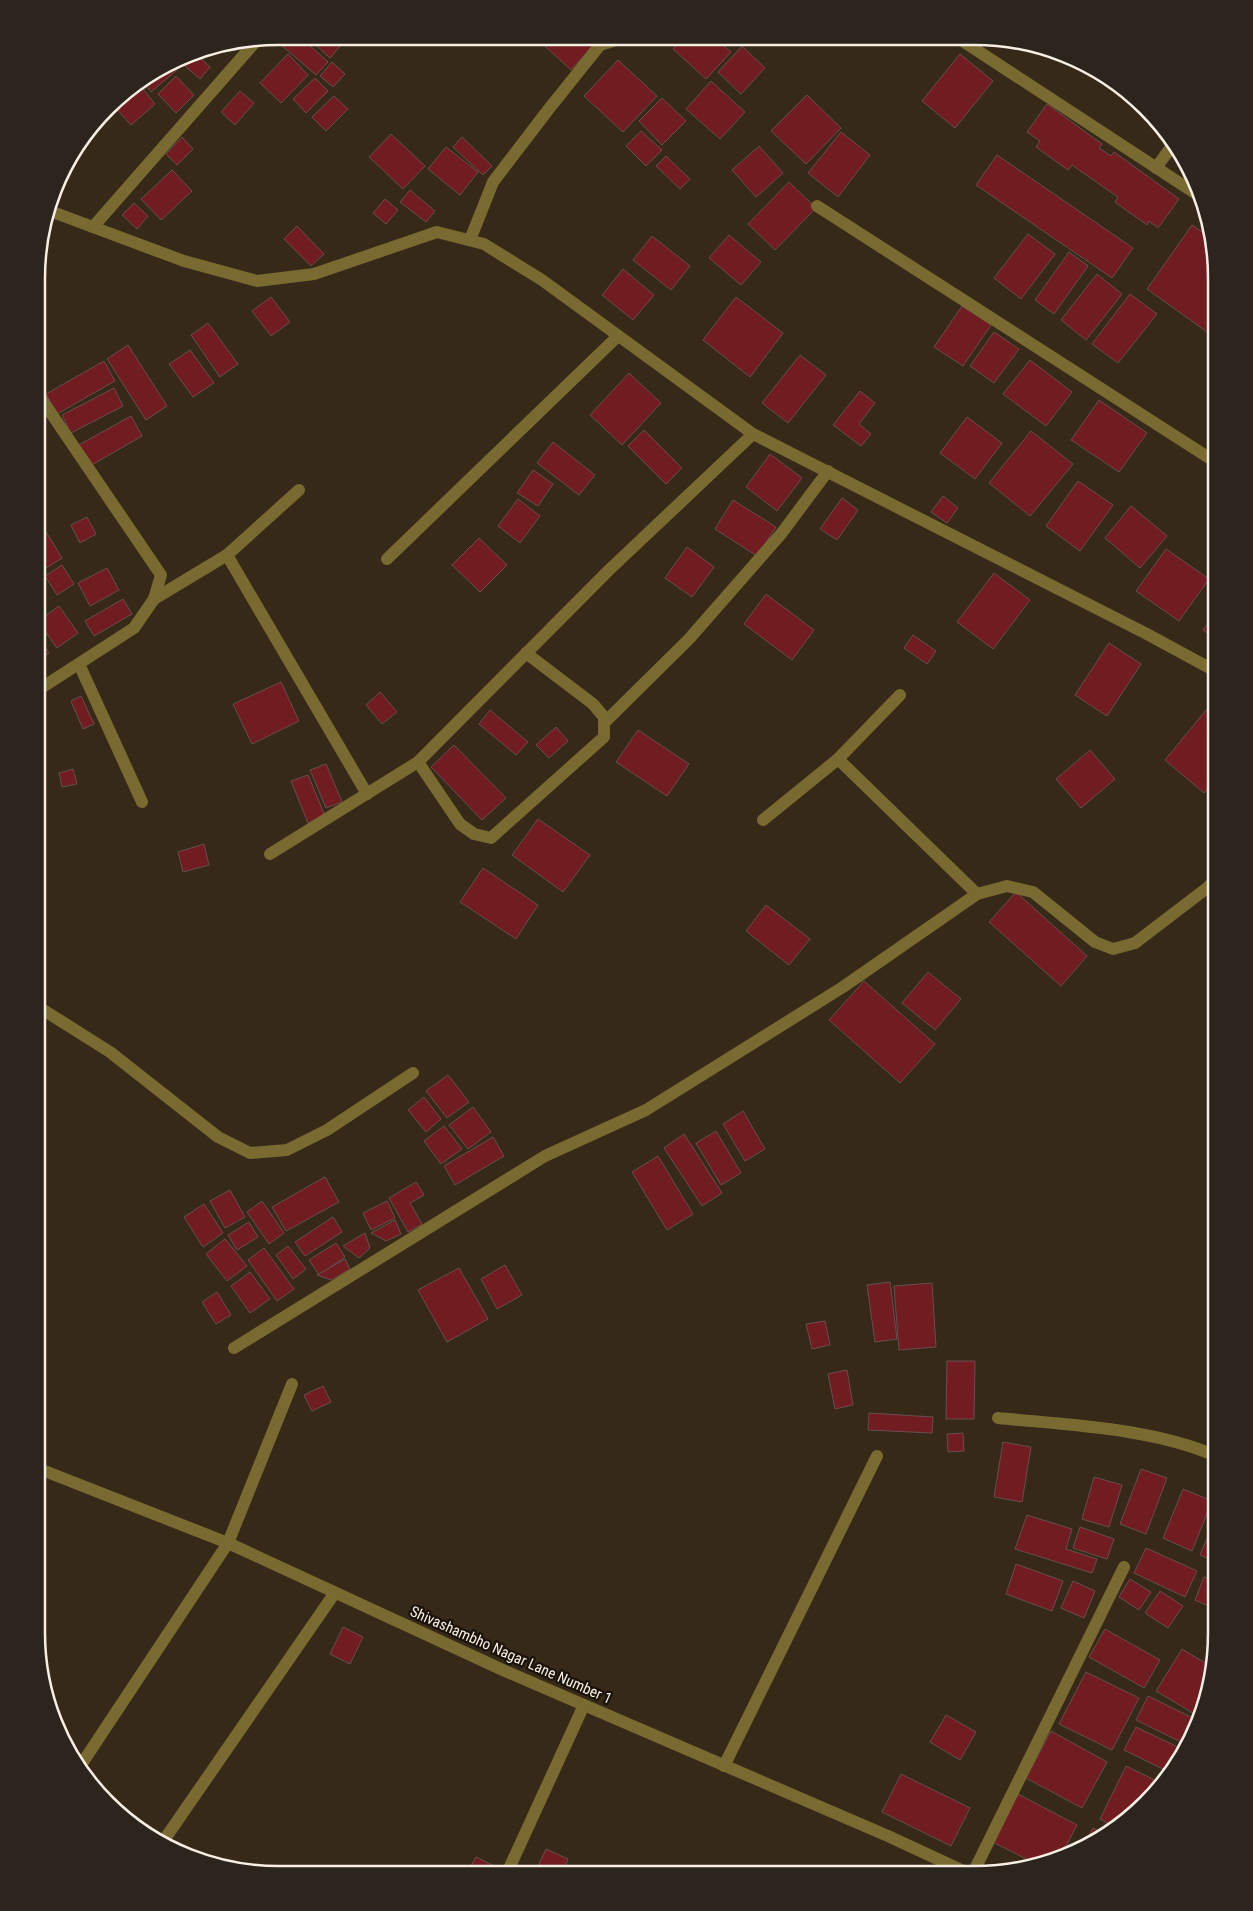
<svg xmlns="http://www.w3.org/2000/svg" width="1253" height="1911" font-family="'Roboto Condensed',sans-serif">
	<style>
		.building { fill: #701c21; stroke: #684e4d }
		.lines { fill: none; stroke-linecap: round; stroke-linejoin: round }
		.minor { stroke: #786a30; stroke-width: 12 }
		.labels { text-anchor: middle; stroke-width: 4.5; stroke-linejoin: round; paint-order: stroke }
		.street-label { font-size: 15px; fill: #f8efe4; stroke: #1a130c }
		.rim { fill: none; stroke: #f8efe4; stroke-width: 2.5 }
	</style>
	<rect width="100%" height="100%" fill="#372918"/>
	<!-- building -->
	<g class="building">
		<path d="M 287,36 L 299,36 L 328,62 L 316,75 L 280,44 Z"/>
		<path d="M 306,36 L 331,36 L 341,45 L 330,58 Z"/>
		<path d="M 535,37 L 590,37 L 596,42 L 571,70 Z"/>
		<path d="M 684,37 L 715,38 L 731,52 L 706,79 L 673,49 Z"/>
		<path d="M 742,46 L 765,68 L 741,94 L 718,72 Z"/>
		<path d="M 205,48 L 198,56 L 210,67 L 200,79 L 179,61 Z"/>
		<path d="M 288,54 L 308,75 L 281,103 L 260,83 Z"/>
		<path d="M 960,54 L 993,81 L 955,128 L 922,101 Z"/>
		<path d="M 618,60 L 657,96 L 623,132 L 584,96 Z"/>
		<path d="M 332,62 L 345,74 L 333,87 L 320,76 Z"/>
		<path d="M 172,65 L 177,70 L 151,92 L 143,82 Z"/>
		<path d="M 176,76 L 194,95 L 176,113 L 158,94 Z"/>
		<path d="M 315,78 L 328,91 L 306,113 L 293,99 Z"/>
		<path d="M 711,81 L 745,112 L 720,139 L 686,109 Z"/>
		<path d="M 139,84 L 155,104 L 131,125 L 112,104 L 124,93 Z"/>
		<path d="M 240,91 L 254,103 L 235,125 L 221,112 Z"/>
		<path d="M 807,95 L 841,128 L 806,164 L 771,131 Z"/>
		<path d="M 334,96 L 348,109 L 326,131 L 312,117 Z"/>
		<path d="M 662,98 L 686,121 L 662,145 L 639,121 Z"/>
		<path d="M 1047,104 L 1102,144 L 1099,148 L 1111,156 L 1114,152 L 1179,199 L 1158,228 L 1149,221 L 1147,225 L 1115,202 L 1118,197 L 1072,165 L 1068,170 L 1036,147 L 1040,141 L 1027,132 Z"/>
		<path d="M 641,131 L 662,150 L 646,166 L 626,146 Z"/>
		<path d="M 841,132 L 870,155 L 838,197 L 808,173 Z"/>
		<path d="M 391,134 L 425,166 L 403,189 L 369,157 Z"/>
		<path d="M 182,137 L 193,149 L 177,165 L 166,154 Z"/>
		<path d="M 462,137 L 492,166 L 483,175 L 453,147 Z"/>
		<path d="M 759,146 L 783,173 L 756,197 L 732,170 Z"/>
		<path d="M 446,147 L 478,172 L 460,195 L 428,169 Z"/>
		<path d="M 997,155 L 1133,248 L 1112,278 L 976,185 Z"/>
		<path d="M 666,156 L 690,179 L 680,189 L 656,166 Z"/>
		<path d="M 172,170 L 192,191 L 161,220 L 141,199 Z"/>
		<path d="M 789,182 L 816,208 L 775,250 L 748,224 Z"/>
		<path d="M 410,190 L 435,211 L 426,222 L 400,202 Z"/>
		<path d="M 385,199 L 398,210 L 386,224 L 373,213 Z"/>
		<path d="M 134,203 L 148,216 L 137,229 L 122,215 Z"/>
		<path d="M 1192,225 L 1208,236 L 1217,278 L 1217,339 L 1147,289 Z"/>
		<path d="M 297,226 L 324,254 L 311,266 L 284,239 Z"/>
		<path d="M 1028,234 L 1055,254 L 1021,299 L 994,278 Z"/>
		<path d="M 729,235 L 761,262 L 741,285 L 709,258 Z"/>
		<path d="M 652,236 L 690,266 L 671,290 L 633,260 Z"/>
		<path d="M 1069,252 L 1088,266 L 1054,314 L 1035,300 Z"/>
		<path d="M 623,269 L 654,295 L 633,320 L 602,295 Z"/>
		<path d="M 1097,274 L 1122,294 L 1086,340 L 1061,320 Z"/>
		<path d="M 1130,294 L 1157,314 L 1118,363 L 1092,344 Z"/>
		<path d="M 271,297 L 290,322 L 271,336 L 252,311 Z"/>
		<path d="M 736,297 L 783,333 L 750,377 L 703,340 Z"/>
		<path d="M 962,306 L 991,325 L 963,366 L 934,347 Z"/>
		<path d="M 208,323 L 238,364 L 220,377 L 191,335 Z"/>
		<path d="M 994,332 L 1019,349 L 994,383 L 970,366 Z"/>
		<path d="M 128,345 L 167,406 L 146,420 L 107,359 Z"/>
		<path d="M 190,350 L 214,383 L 193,397 L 169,364 Z"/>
		<path d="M 800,355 L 826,375 L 788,423 L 762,403 Z"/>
		<path d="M 1030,360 L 1072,392 L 1046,426 L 1003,394 Z"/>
		<path d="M 104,361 L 115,381 L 57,414 L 46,394 Z"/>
		<path d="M 629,373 L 661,403 L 622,445 L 590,415 Z"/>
		<path d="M 114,388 L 123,406 L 71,433 L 62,415 Z"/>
		<path d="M 860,391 L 875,403 L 859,424 L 871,434 L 861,446 L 833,425 Z"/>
		<path d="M 1099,400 L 1147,433 L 1119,472 L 1071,440 Z"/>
		<path d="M 131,416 L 142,436 L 90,466 L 79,445 Z"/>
		<path d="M 967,417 L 1002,443 L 975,479 L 940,453 Z"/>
		<path d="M 644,430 L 682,468 L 666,484 L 628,446 Z"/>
		<path d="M 1031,431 L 1073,464 L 1030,516 L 989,483 Z"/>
		<path d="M 553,442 L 595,475 L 579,495 L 537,463 Z"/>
		<path d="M 770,454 L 802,478 L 777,511 L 746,487 Z"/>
		<path d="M 533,470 L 553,484 L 538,506 L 517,493 Z"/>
		<path d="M 1078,481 L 1113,505 L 1080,551 L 1046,526 Z"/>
		<path d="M 943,496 L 958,508 L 947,523 L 931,512 Z"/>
		<path d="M 842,498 L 858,510 L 837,540 L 820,529 Z"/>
		<path d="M 518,499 L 540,516 L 520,543 L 498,526 Z"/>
		<path d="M 733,500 L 776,527 L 757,556 L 715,529 Z"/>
		<path d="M 1131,506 L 1167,536 L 1140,568 L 1105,538 Z"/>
		<path d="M 87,517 L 96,534 L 80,543 L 71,525 Z"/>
		<path d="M 45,530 L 62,558 L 43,570 L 38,561 L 38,534 Z"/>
		<path d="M 479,538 L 507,565 L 480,592 L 452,565 Z"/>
		<path d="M 687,547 L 714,567 L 692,597 L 665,578 Z"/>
		<path d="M 1166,549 L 1209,579 L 1179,621 L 1136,591 Z"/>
		<path d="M 62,565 L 74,584 L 57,595 L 45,576 Z"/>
		<path d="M 107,568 L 119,590 L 90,606 L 78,583 Z"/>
		<path d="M 994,573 L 1030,600 L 993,649 L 957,622 Z"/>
		<path d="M 766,594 L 814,630 L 792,660 L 744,624 Z"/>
		<path d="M 123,599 L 132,614 L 94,636 L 85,621 Z"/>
		<path d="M 59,606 L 78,633 L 57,648 L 38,621 Z"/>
		<path d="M 1217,613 L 1217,641 L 1203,630 Z"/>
		<path d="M 913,635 L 936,651 L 927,664 L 904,648 Z"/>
		<path d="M 38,636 L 49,653 L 38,660 Z"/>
		<path d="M 1109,643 L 1141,664 L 1107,716 L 1075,695 Z"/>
		<path d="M 281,682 L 299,721 L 252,744 L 233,704 Z"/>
		<path d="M 380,692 L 397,712 L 382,724 L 366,705 Z"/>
		<path d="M 81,696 L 94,724 L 83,729 L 71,701 Z"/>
		<path d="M 1207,709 L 1217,717 L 1217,778 L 1204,793 L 1165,760 Z"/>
		<path d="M 490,710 L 528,742 L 516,755 L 479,724 Z"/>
		<path d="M 556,727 L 568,741 L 549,758 L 536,745 Z"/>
		<path d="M 638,730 L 689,764 L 667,796 L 616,762 Z"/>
		<path d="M 454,745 L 506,798 L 482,820 L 431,767 Z"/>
		<path d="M 1090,750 L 1115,779 L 1081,808 L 1056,779 Z"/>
		<path d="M 326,764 L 342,802 L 326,808 L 310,770 Z"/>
		<path d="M 73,769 L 77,784 L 62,787 L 59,773 Z"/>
		<path d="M 308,775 L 325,816 L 308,823 L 291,781 Z"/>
		<path d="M 538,819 L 590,855 L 563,892 L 512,855 Z"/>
		<path d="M 204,844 L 209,865 L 183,872 L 178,852 Z"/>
		<path d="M 483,868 L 538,905 L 516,939 L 460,902 Z"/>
		<path d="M 1016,892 L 1087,956 L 1061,986 L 989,922 Z"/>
		<path d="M 766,905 L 810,939 L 789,965 L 746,931 Z"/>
		<path d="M 928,972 L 961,999 L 935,1030 L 902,1003 Z"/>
		<path d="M 864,981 L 935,1044 L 900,1083 L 829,1020 Z"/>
		<path d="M 448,1075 L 469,1102 L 447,1118 L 426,1091 Z"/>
		<path d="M 424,1097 L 441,1119 L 426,1132 L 408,1110 Z"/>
		<path d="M 473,1107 L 491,1132 L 468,1149 L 449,1125 Z"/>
		<path d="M 743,1111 L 765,1149 L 745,1161 L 723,1124 Z"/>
		<path d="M 444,1126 L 462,1149 L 441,1164 L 424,1141 Z"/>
		<path d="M 716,1131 L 741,1173 L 721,1185 L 696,1143 Z"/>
		<path d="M 684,1134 L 722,1193 L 702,1206 L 664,1148 Z"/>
		<path d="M 493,1137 L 504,1156 L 455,1185 L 444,1166 Z"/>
		<path d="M 658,1156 L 693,1214 L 667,1230 L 632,1172 Z"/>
		<path d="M 325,1177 L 339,1202 L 286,1231 L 272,1207 Z"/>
		<path d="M 416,1182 L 424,1195 L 410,1203 L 422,1224 L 408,1232 L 389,1198 Z"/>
		<path d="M 230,1190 L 245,1217 L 225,1228 L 210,1201 Z"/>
		<path d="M 262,1201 L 284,1233 L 269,1244 L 247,1212 Z"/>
		<path d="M 387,1201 L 395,1218 L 371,1230 L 363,1213 Z"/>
		<path d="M 204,1204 L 223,1233 L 203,1247 L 184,1217 Z"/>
		<path d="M 333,1217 L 342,1232 L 305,1256 L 295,1242 Z"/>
		<path d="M 395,1220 L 401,1234 L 386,1241 L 371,1233 Z"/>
		<path d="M 249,1222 L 258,1237 L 237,1250 L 228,1235 Z"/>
		<path d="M 365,1233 L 370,1248 L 359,1258 L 343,1246 Z"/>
		<path d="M 225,1239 L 247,1266 L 227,1281 L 206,1254 Z"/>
		<path d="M 336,1243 L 345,1257 L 319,1275 L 309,1260 Z"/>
		<path d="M 288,1246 L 306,1269 L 293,1279 L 276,1255 Z"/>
		<path d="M 264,1248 L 294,1289 L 277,1301 L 248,1260 Z"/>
		<path d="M 345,1259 L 350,1269 L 331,1280 L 317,1275 Z"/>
		<path d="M 505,1265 L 522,1295 L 497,1309 L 481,1279 Z"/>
		<path d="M 459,1268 L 488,1319 L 447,1342 L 418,1290 Z"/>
		<path d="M 250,1272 L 270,1299 L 250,1313 L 231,1286 Z"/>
		<path d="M 890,1282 L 897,1339 L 875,1342 L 867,1285 Z"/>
		<path d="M 932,1283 L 936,1347 L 899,1350 L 894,1286 Z"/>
		<path d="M 217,1292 L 231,1315 L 216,1324 L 202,1302 Z"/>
		<path d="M 825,1321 L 830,1345 L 812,1349 L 806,1324 Z"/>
		<path d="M 947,1361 L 975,1361 L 974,1419 L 946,1419 Z"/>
		<path d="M 847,1370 L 853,1405 L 835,1409 L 828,1374 Z"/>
		<path d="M 323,1386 L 331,1402 L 312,1411 L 304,1395 Z"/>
		<path d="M 869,1413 L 933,1417 L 932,1433 L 868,1430 Z"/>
		<path d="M 963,1433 L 964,1451 L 948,1452 L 947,1434 Z"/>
		<path d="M 1003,1442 L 1031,1447 L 1022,1502 L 994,1497 Z"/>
		<path d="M 1141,1469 L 1167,1478 L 1146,1534 L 1120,1524 Z"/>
		<path d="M 1094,1477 L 1122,1485 L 1109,1527 L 1082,1519 Z"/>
		<path d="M 1183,1489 L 1212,1501 L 1192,1551 L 1163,1538 Z"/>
		<path d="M 1027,1515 L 1072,1529 L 1066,1549 L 1097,1559 L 1092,1573 L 1015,1549 Z"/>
		<path d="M 1216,1517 L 1216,1562 L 1200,1555 Z"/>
		<path d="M 1080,1527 L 1114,1539 L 1107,1559 L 1073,1548 Z"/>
		<path d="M 1146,1548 L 1197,1571 L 1185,1597 L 1134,1573 Z"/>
		<path d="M 1016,1564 L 1063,1581 L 1052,1611 L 1006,1594 Z"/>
		<path d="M 1204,1577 L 1216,1582 L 1216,1609 L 1195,1600 Z"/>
		<path d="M 1130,1579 L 1151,1592 L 1139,1610 L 1119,1597 Z"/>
		<path d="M 1073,1581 L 1095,1591 L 1084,1618 L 1061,1608 Z"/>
		<path d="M 1160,1591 L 1183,1606 L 1168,1628 L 1145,1613 Z"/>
		<path d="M 343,1627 L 363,1637 L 350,1664 L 330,1654 Z"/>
		<path d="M 1105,1629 L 1160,1660 L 1144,1688 L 1089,1657 Z"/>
		<path d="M 1182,1649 L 1212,1667 L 1202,1709 L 1198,1716 L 1156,1691 Z"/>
		<path d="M 1086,1672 L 1139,1698 L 1112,1750 L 1059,1724 Z"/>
		<path d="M 1148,1696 L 1199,1721 L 1187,1745 L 1136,1720 Z"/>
		<path d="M 946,1715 L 976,1732 L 960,1760 L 930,1742 Z"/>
		<path d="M 1136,1727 L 1184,1750 L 1171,1773 L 1124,1750 Z"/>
		<path d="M 1051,1731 L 1107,1762 L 1082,1808 L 1026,1778 Z"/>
		<path d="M 1126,1766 L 1163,1784 L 1117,1828 L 1100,1819 Z"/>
		<path d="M 901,1774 L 970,1808 L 951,1846 L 882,1812 Z"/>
		<path d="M 1016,1793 L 1077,1825 L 1060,1858 L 1034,1863 L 991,1841 Z"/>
		<path d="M 1093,1828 L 1105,1835 L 1080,1850 Z"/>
		<path d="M 546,1849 L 568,1859 L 562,1874 L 549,1874 L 537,1868 Z"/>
		<path d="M 476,1857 L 498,1868 L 495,1873 L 467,1873 Z"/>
	</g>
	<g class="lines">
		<!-- minor -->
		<g class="minor">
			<path d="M 958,38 L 1201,197"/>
			<path d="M 1156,168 L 1174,143"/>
			<path d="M 817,206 L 1217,463"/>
			<path d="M 50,211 L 184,261 L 257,281 L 314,274 L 437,232 L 484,244 L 542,280 L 753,434 L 1145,633 L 1217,672"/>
			<path d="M 93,227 L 257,40"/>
			<path d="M 470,240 L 493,182 L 548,110 L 600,45 L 626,37"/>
			<path d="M 227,555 L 367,794"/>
			<path d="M 387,559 L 618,336"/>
			<path d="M 154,599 L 227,555 L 299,490"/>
			<path d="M 79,664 L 142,802"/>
			<path d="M 38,690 L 134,628 L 154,599 L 161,575 L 38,394"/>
			<path d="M 604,723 L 689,639 L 781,534 L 828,471"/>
			<path d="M 838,759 L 977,894"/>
			<path d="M 418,762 L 460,824 L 474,834 L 491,838 L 604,737 L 604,717 L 593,704 L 526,653"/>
			<path d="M 763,820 L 838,759 L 900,695"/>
			<path d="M 270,854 L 418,762 L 609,570 L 753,434"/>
			<path d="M 37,1006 L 110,1052 L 218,1137 L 250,1153 L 287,1150 L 327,1130 L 413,1073"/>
			<path d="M 234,1348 L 545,1156 L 646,1110 L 843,987 L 977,894 L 1007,886 L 1033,892 L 1095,942 L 1113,949 L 1135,943 L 1207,888 L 1217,878"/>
			<path d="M 998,1418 C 1067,1425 1153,1428 1216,1456"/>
			<path d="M 37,1468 L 228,1543 L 505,1671 L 888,1836 L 972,1875"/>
			<path d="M 724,1766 L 877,1456"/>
			<path d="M 79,1768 L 228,1543 L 292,1384"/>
			<path d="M 162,1843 L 334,1594"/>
			<path d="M 507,1873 L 584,1705"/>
			<path d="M 972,1875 L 1124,1567"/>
		</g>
	</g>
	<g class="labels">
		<!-- street labels -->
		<g class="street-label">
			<text transform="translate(511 1655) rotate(24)" y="5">Shivashambho Nagar Lane Number 1</text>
		</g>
	</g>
	<!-- crop -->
	<path d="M0 0H1253V1911H0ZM278 45H975A233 233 0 0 1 1208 278V1633A233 233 0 0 1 975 1866H278A233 233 0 0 1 45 1633V278A233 233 0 0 1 278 45Z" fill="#2c251d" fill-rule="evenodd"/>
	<path class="rim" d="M278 45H975A233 233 0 0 1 1208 278V1633A233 233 0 0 1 975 1866H278A233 233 0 0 1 45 1633V278A233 233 0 0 1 278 45Z"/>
</svg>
